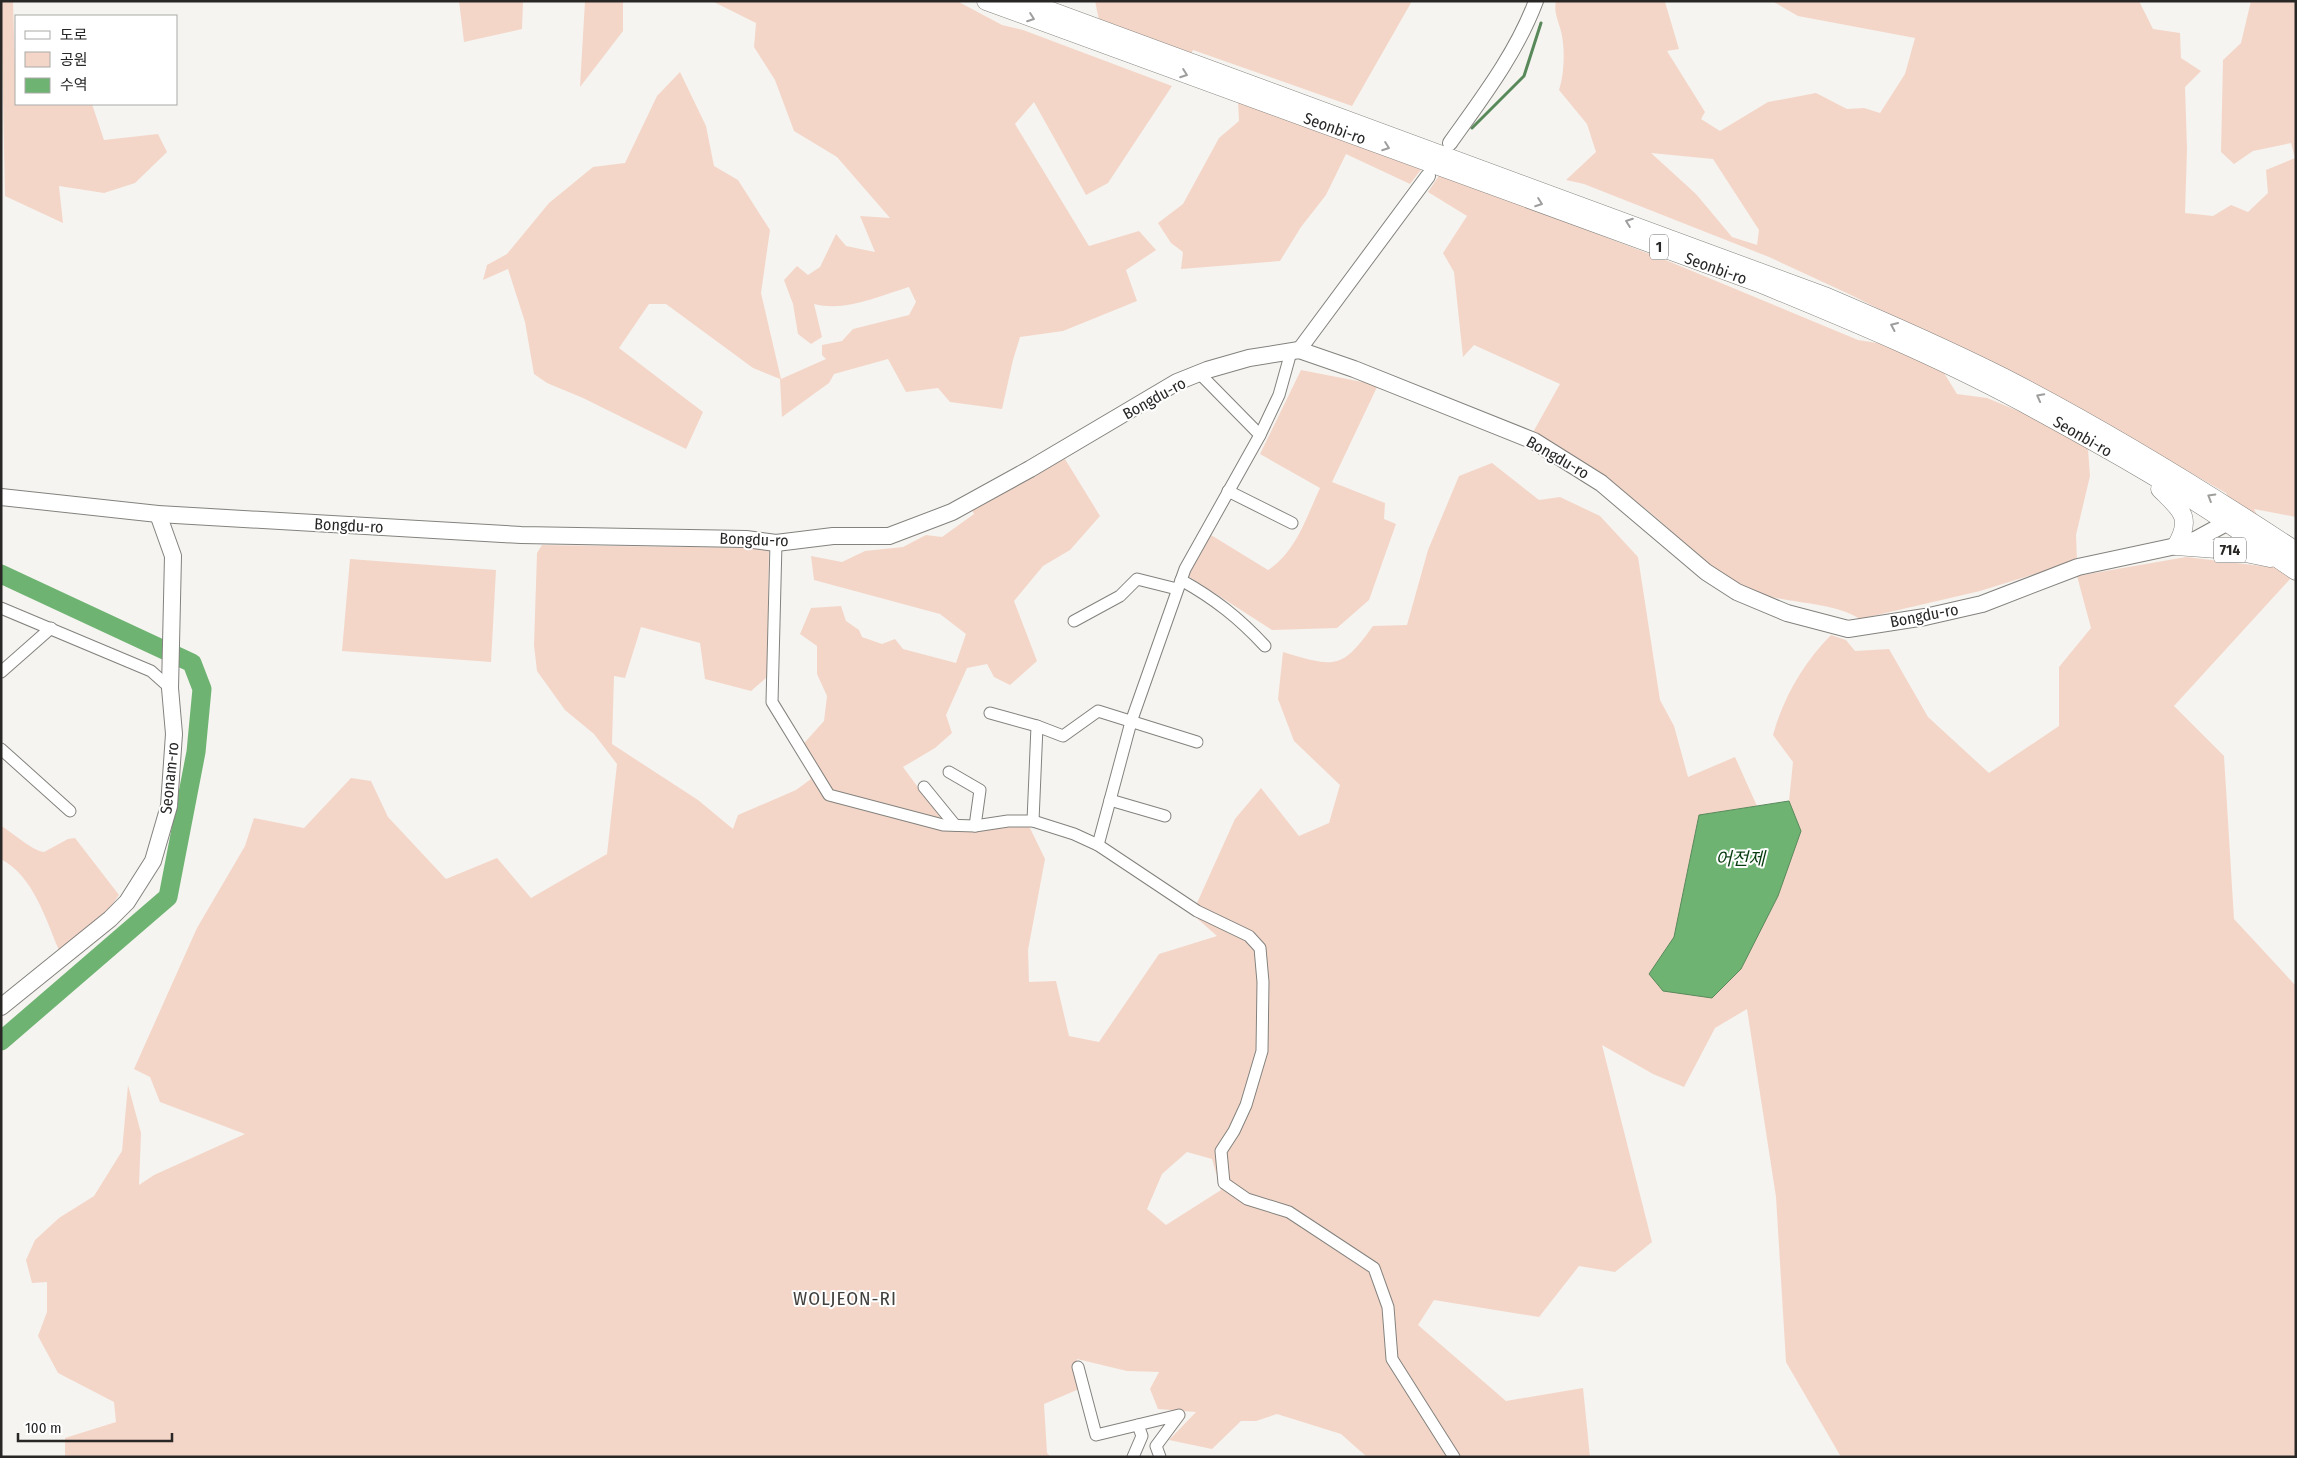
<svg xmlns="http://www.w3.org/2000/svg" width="2297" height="1458" font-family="'Fira Sans Condensed','Noto Sans KR',sans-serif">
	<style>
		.green { fill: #f4d6c8; fill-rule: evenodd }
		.water { fill: #6eb372; stroke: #59895b }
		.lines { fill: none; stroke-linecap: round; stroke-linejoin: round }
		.stream { stroke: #59895b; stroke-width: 3 }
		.river { stroke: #6eb372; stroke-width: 19 }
		.minor-casing { stroke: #83827e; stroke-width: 13 }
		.tertiary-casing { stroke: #83827e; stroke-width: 16 }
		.secondary-casing { stroke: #83827e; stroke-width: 18 }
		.primary-casing { stroke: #83827e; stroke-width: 19 }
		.minor { stroke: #fff; stroke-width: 11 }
		.tertiary { stroke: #fff; stroke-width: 14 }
		.secondary { stroke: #fff; stroke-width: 16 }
		.primary { stroke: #fff; stroke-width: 18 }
		.oneway { stroke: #9e9e9d }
		.labels { text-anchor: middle; stroke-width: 4; stroke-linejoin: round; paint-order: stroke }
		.shield { fill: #fff; stroke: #686867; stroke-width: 1 }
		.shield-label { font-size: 15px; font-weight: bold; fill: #282726 }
		.street-label { font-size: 16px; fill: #282726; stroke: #fff }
		.water-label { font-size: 18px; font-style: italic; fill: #093c11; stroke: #fff }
		.quarter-label { font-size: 19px; letter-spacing: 1px; fill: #42413d; stroke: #fff }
	</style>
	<rect width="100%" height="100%" fill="#f5f4f0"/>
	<!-- green -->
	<g class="green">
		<path d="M 1,1 L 13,1 L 16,104 L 92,104 L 104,140 L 158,134 L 167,152 L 135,183 L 104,193 L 59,186 L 63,223 L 5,196 Z"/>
		<path d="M 459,1 L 523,1 L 522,29 L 464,42 Z"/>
		<path d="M 585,1 L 623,1 L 623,31 L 580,87 Z"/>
		<path d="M 712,1 L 957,1 L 1002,25 L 1023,30 L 1172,86 L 1108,183 L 1086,195 L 1034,102 L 1015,124 L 1089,246 L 1139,231 L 1156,250 L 1126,270 L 1137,301 L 1063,331 L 1020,337 L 1013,360 L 1002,409 L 950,402 L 938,388 L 906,392 L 888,359 L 834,374 L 829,383 L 782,417 L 780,379 L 753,368 L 666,304 L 649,304 L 619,348 L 703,412 L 686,449 L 583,398 L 547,383 L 534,374 L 525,322 L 508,269 L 483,280 L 487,265 L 507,254 L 549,203 L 593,167 L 625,163 L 657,96 L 680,72 L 706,126 L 714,166 L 738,180 L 770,230 L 761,293 L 781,379 L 826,359 L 822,355 L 822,345 L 842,341 L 853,329 L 909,315 L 916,302 L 909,287 C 879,296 846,312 814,304 L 822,337 L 811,344 L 798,334 L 793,304 L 784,280 L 797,266 L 808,275 L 820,267 L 836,234 L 846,246 L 875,252 L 860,216 L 890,218 L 837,157 L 794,131 L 775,80 L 754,47 L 756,23 Z"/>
		<path d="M 1095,1 L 1412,1 L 1352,106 L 1193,50 L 1190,56 L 1099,20 Z"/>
		<path d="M 1556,1 L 1665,2 L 1679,49 L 1667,51 L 1705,112 L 1701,119 L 1720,131 L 1768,102 L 1816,93 L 1847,109 L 1864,108 L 1880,113 L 1905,74 L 1915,38 L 1798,16 L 1772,1 L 2139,1 L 2153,29 L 2180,33 L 2181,58 L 2201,71 L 2185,87 L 2187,149 L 2185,213 L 2213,216 L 2231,205 L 2248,212 L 2268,193 L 2266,170 L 2295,158 L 2291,143 L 2253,151 L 2234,164 L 2221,152 L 2223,60 L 2241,43 L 2251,1 L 2296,1 L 2296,517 L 2254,509 L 2290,579 L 2174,706 L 2224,756 L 2234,919 L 2296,986 L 2296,1457 L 1841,1457 L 1786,1362 L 1776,1197 L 1747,1009 L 1715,1028 L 1684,1087 L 1653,1074 L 1602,1045 L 1652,1242 L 1615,1272 L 1579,1266 L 1539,1317 L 1434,1300 L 1418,1325 L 1506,1401 L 1583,1388 L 1590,1457 L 1367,1457 L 1341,1434 L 1277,1414 L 1256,1421 L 1241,1421 L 1212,1449 L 1169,1440 L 1196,1412 L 1158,1409 L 1150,1389 L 1159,1372 L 1127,1371 L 1077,1359 L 1079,1389 L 1044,1404 L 1047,1453 L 1051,1457 L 65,1457 L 65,1438 L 116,1422 L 114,1402 L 58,1373 L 38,1336 L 47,1312 L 47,1282 L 32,1283 L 26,1260 L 35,1240 L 59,1218 L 94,1196 L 122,1151 L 128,1085 L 141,1133 L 139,1185 L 154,1175 L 245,1134 L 160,1102 L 150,1077 L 134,1069 L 197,928 L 245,846 L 254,818 L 304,828 L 351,778 L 371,781 L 388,817 L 446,879 L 497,858 L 531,898 L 607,854 L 617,764 L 594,734 L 565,710 L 537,671 L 534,645 L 537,553 L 542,545 L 769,548 L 767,677 L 751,691 L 705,679 L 700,643 L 641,627 L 625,678 L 614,676 L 612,744 L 698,800 L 733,829 L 738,815 L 796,790 L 811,779 L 798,750 L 824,721 L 827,696 L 817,674 L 817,646 L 800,634 L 811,608 L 841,606 L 846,621 L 859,630 L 862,637 L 882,644 L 895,639 L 903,649 L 956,663 L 966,634 L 940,614 L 814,580 L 811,556 L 842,562 L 865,551 L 903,547 L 926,535 L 942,537 L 974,514 L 971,508 L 1065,459 L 1100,516 L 1070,550 L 1043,566 L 1014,601 L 1037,661 L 1010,685 L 994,677 L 987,664 L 967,668 L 946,715 L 952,733 L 935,748 L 903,767 L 943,821 L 966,830 L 1029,826 L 1045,859 L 1028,950 L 1029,982 L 1056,981 L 1069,1036 L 1099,1042 L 1159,954 L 1217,936 L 1192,914 L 1235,819 L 1261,788 L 1299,836 L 1329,823 L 1340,785 L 1294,741 L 1278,699 L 1283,652 C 1334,667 1341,671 1373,626 L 1407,625 L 1428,550 L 1459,476 L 1492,463 L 1539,500 L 1560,497 L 1600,516 L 1638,557 L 1660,700 L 1674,726 L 1688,777 L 1735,757 L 1757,806 L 1699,815 L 1674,937 L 1649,974 L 1712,998 L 1741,969 L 1777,896 L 1801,831 L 1789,801 L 1793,762 L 1773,735 C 1783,698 1804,662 1831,635 L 1846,640 L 1855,651 L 1889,649 L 1928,717 L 1989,773 L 2059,726 L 2059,667 L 2091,628 L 2077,576 L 2186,557 L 2270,567 L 2226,493 L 2158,454 L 2028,384 L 1851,295 L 1769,257 L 1584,184 L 1566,180 L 1596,152 L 1587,124 L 1559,90 C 1564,75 1565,52 1562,36 C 1560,23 1553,14 1556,1 ZM 1651,153 L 1713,159 L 1759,230 L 1757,245 L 1732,237 L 1696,194 ZM 1187,1152 L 1212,1159 L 1221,1190 L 1166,1225 L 1147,1209 L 1162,1174 Z"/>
		<path d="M 1238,101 L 1423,167 L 1410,184 L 1346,154 L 1326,195 L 1301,227 L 1280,261 L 1181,269 L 1183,252 L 1171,243 L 1158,223 L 1183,204 L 1219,138 L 1239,121 Z"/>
		<path d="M 1440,174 L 1668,261 L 1858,340 L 1890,345 L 1941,368 L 1957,394 L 1987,398 L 2035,418 L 2088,449 L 2090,476 L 2076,535 L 2077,561 L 1980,591 L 1860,619 C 1830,600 1784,605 1751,590 C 1707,570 1674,530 1637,502 C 1604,477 1567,456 1532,434 L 1560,384 L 1474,345 L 1463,357 L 1454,272 L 1443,253 L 1467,216 L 1428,192 Z"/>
		<path d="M 1301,370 L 1378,385 L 1332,482 L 1385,503 L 1384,519 L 1396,524 L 1369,600 L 1337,628 L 1272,630 L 1188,576 L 1211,535 L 1268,570 C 1296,552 1306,518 1320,488 L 1260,454 Z"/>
		<path d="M 350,559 L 496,570 L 491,662 L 342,651 Z"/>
		<path d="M 1,826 C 15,834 31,850 44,852 L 68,839 L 75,838 L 119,895 L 106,913 L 59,950 C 45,918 34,877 1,859 Z"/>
	</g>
	<!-- water -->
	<path class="water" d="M 1789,801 L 1801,831 L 1778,896 L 1741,969 L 1712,998 L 1663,991 L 1649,974 L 1674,937 L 1699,815 Z"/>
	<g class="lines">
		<!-- stream -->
		<path class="stream" d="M 1472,128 L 1524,76 L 1541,23"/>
		<!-- river -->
		<path class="river" d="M 1,574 L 192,663 L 202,689 L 196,752 L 168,897 L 1,1041"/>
		<defs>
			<g id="minor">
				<path d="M 1200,374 L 1260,435"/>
				<path d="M 1228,491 L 1292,523"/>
				<path d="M 776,543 L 772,702 L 829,795 L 943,825 L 975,826 L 1008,821 L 1033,821 L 1074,834 L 1098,845 L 1197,911 L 1249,936 L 1260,948 L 1263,982 L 1262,1051 L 1246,1105 L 1234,1131 L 1221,1151 L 1224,1183 L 1247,1199 L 1289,1212 L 1374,1268 L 1388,1307 L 1392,1359 L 1454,1457"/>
				<path d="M 1181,580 C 1215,599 1239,618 1265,646"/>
				<path d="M 1,608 L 151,671 L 170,688"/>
				<path d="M 1074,621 L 1120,596 L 1137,579 L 1177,589"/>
				<path d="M 1,672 L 51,628"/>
				<path d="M 990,713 L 1037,726 L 1033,821"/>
				<path d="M 1037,726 L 1063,736 L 1098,711 L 1197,742"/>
				<path d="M 1,749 L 70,811"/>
				<path d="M 949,772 L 980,790 L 975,826"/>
				<path d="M 924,787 L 955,825"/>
				<path d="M 1110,800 L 1165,816"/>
				<path d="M 1098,845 L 1131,722 L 1185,569 L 1260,435 L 1279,395 L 1291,352"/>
				<path d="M 1078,1367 L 1096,1435 L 1179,1415 L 1156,1446 L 1160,1457"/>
				<path d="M 1133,1457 L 1142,1436 L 1138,1425"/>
			</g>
			<g id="tertiary">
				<path d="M 1450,143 C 1482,98 1516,54 1536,1"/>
				<path d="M 1299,350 L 1428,176"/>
			</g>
			<g id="secondary">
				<path d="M 1,497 L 158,514 L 521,535 L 746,539 L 776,543 L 833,536 L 889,536 L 952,512 L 1030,469 L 1177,382 L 1207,370 L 1249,358 L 1299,350 L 1354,369 L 1534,441 L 1601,483 L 1706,572 L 1737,592 L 1787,613 L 1848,629 L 1925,617 L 1982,604 L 2078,567 L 2176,546 L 2197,539 L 2237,517"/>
				<path d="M 1,1007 L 110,919 L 127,902 L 153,861 L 169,806 L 174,734 L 170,688 L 173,556 L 158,514"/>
			</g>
			<g id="primary">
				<path d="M 986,1 L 1759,283 C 1854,322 1948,361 2038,411 C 2102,446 2167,482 2228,523 C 2251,539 2273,556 2296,571"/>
				<path d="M 1024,1 L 1827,297 C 1886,322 1945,348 2003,377 C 2104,429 2202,489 2296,551"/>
				<path d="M 2160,489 C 2181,510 2193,517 2176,546 L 2231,550 L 2270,558"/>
			</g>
		</defs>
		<!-- minor casing -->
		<use href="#minor" class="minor-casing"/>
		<!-- tertiary casing -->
		<use href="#tertiary" class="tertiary-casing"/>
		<!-- secondary casing -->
		<use href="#secondary" class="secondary-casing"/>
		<!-- primary casing -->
		<use href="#primary" class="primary-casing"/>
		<!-- minor -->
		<use href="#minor" class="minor"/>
		<!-- tertiary -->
		<use href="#tertiary" class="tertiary"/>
		<!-- secondary -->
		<use href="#secondary" class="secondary"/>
		<!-- primary -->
		<use href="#primary" class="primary"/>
	</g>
	<!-- one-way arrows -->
	<defs><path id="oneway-chevron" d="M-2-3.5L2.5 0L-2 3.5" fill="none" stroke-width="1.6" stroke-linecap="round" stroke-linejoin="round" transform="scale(1.25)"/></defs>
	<g class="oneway">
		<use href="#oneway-chevron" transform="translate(1031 18) rotate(20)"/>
		<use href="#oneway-chevron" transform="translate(1184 74) rotate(20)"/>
		<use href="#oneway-chevron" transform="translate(1386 147) rotate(20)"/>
		<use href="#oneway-chevron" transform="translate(1539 203) rotate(20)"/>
		<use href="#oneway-chevron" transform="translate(1629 222) rotate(-160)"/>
		<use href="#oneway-chevron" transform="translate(1894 326) rotate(-156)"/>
		<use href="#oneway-chevron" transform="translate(2040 397) rotate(-152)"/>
		<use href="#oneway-chevron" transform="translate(2211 497) rotate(-149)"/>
	</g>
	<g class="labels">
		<!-- shield labels -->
		<g class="shield">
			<rect x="1650" y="234.5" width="18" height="25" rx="4"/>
			<rect x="2214" y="537.5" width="32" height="25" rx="4"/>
		</g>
		<g class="shield-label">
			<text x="1659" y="252">1</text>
			<text x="2230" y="555">714</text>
		</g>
		<!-- street labels -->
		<g class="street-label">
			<text transform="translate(1335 128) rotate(20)" y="6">Seonbi-ro</text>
			<text transform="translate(1716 268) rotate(20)" y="6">Seonbi-ro</text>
			<text transform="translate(1154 398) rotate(-29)" y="6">Bongdu-ro</text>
			<text transform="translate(2083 436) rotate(30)" y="6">Seonbi-ro</text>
			<text transform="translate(1558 457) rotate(30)" y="6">Bongdu-ro</text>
			<text transform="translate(349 525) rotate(3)" y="6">Bongdu-ro</text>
			<text transform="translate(754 539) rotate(2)" y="6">Bongdu-ro</text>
			<text transform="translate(1924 615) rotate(-11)" y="6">Bongdu-ro</text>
			<text transform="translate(169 778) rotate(-84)" y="6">Seonam-ro</text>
		</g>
		<!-- water labels -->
		<g class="water-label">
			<text x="1740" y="865">어전제</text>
		</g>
		<!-- quarter labels -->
		<g class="quarter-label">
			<text x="845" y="1305">WOLJEON-RI</text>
		</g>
	</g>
	<!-- border -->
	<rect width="2297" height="1458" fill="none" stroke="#282726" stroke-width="5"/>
	<!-- legend -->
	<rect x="15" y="15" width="162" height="90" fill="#ffffff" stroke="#a9a9a8"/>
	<rect x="25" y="31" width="25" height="8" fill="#ffffff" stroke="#a9a9a8"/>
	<text x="60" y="40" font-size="15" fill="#282726">도로</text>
	<rect x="25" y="52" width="25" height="15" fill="#f4d6c8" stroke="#a9a9a8"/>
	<text x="60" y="65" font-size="15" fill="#282726">공원</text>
	<rect x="25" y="78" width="25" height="15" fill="#6eb372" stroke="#a9a9a8"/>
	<text x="60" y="90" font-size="15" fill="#282726">수역</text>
	<!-- scale -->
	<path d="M18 1433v8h154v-8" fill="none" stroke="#282726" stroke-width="2.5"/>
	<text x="25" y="1433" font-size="15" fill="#282726" stroke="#ffffff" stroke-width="4" paint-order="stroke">100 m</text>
</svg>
